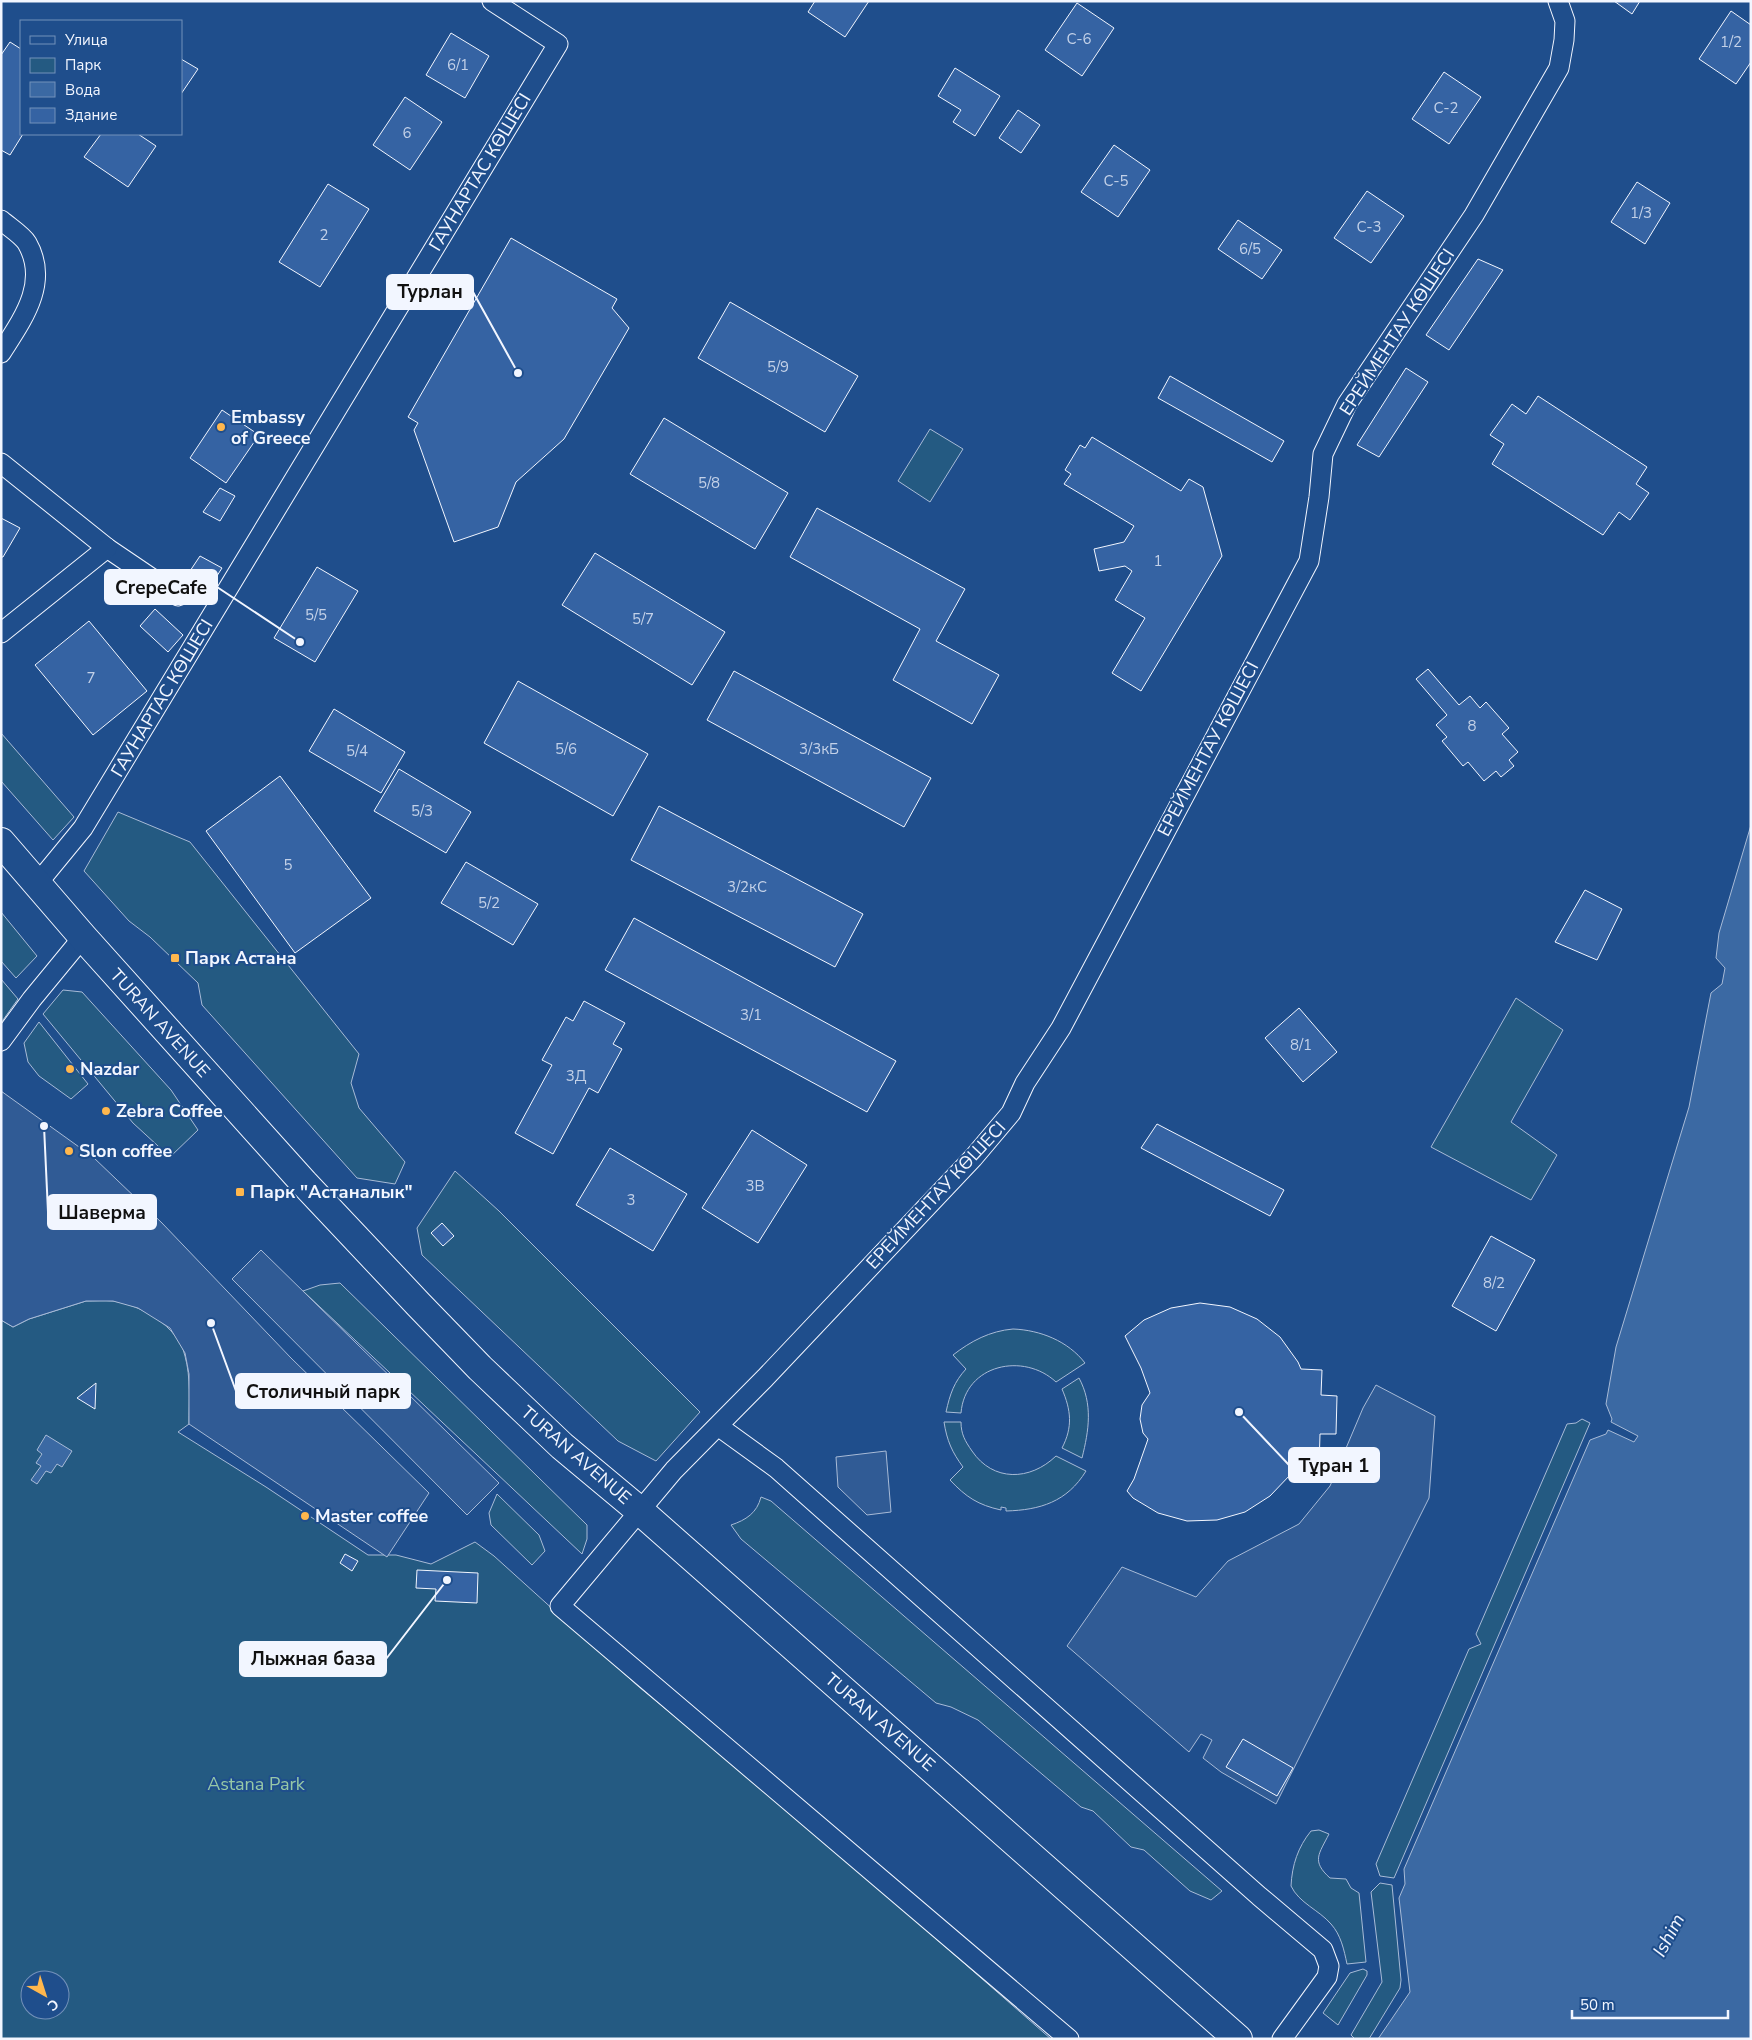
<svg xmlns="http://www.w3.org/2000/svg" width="1752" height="2040" font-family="'Nunito Sans',sans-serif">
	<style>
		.green { fill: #245a82; stroke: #a8bbd7; fill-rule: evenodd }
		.parking { fill: #305b95; stroke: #a8bbd7 }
		.water { fill: #3b69a3; stroke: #a8bbd7 }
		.building { fill: #3563a3; stroke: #f2f6ff }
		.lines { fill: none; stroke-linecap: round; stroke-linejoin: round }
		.street-casing { stroke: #f2f6ff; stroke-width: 21 }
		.primary-casing { stroke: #f2f6ff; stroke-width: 30 }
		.street { stroke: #1f4e8c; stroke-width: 19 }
		.primary { stroke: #1f4e8c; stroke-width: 28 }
		.poi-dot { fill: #ffb74d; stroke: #1f4e8c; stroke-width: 2 }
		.labels { text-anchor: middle; stroke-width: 4; stroke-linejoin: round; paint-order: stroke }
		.number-label { font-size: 15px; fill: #c3d1e8 }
		.street-label { font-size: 18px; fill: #f2f6ff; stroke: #1f4e8c }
		.poi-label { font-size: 18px; font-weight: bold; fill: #f2f6ff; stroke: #1f4e8c; text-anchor: start }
		.park-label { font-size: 18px; fill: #97c8a6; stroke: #1f4e8c }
		.water-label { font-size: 19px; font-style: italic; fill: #f2f6ff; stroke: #1f4e8c }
		.leader { fill: none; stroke: #f2f6ff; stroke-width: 2 }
		.callout-dot { fill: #f2f6ff; stroke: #1f4e8c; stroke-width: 2 }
		.callout { fill: #f2f6ff; stroke: #f2f6ff; stroke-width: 2 }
		.callout-label { font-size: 19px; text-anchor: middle; font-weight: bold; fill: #111 }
	</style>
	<rect width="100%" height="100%" fill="#1f4e8c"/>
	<!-- green -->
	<g class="green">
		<path d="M 930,429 L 963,449 L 930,502 L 898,481 Z"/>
		<path d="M 1,733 L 74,817 L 53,840 L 1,781 Z"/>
		<path d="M 118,812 L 190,842 L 359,1054 L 351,1083 L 359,1108 L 405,1162 L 395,1184 L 357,1178 L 202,1005 L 198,983 L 150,937 L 129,921 L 84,871 Z"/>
		<path d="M 1,912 L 37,956 L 16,978 L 1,961 Z"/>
		<path d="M 1,979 L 18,999 L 3,1020 L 1,1048 Z"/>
		<path d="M 63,990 L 82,992 L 171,1090 L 198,1130 L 170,1157 L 133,1123 L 43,1014 Z"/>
		<path d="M 1516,998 L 1563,1030 L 1511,1122 L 1557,1155 L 1531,1200 L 1431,1147 Z"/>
		<path d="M 39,1022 L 88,1084 L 71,1099 L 39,1076 L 28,1062 L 24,1043 Z"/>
		<path d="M 455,1171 L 499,1211 L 700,1412 L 656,1461 L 618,1441 L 422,1255 L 417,1228 Z"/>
		<path d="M 340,1283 L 587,1525 L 587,1539 L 582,1554 L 303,1291 L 320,1285 Z"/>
		<path d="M 86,1301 C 94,1301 104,1300 113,1301 C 141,1305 178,1326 185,1356 C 191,1378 189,1401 189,1424 L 178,1432 L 266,1487 L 368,1555 L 396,1555 L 431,1564 L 475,1542 L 494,1556 L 639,1687 L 792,1813 L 1051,2039 L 1,2039 L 1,1320 L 13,1327 L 29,1319 ZM 30,1980 L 60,1980 L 60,2010 L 30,2010 Z"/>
		<path d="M 1013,1329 C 1040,1330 1068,1341 1085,1363 L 1056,1382 C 1024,1352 965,1364 961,1413 L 946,1412 C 950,1394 954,1382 966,1369 L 953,1355 C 971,1341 990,1331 1013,1329 Z"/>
		<path d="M 1079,1378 C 1093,1404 1089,1430 1082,1458 L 1062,1448 C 1073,1427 1071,1410 1062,1389 Z"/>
		<path d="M 1582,1419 L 1590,1423 L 1394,1878 L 1380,1876 L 1376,1864 L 1469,1649 L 1481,1644 L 1476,1634 L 1567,1424 L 1576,1423 Z"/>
		<path d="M 944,1422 L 961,1422 C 961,1434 965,1441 972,1451 C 993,1482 1030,1481 1056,1456 L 1086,1471 C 1067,1502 1040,1510 1006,1511 L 1006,1508 L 1001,1507 L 1001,1510 C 978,1505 966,1497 950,1480 L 963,1467 C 952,1452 947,1441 944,1422 Z"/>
		<path d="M 497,1494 L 539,1535 L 545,1551 L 532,1565 L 491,1525 L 489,1513 Z"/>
		<path d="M 761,1497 L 771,1501 L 1222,1891 L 1211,1900 L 1190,1891 L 1144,1850 L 1131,1847 L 1093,1811 L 1081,1807 L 978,1720 L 951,1707 L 936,1703 L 741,1539 L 731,1525 C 746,1520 757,1513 761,1497 Z"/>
		<path d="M 1319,1830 L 1329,1834 C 1319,1854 1311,1861 1330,1878 L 1346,1879 L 1351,1888 L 1359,1893 L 1366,1962 L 1347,1964 C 1344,1950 1341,1935 1331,1924 C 1319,1910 1299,1903 1291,1886 C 1292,1865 1298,1847 1311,1831 Z"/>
		<path d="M 1380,1883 L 1392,1885 L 1401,1980 L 1400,1988 L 1369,2039 L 1355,2039 L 1351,2035 L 1382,1982 L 1371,1892 Z"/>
		<path d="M 1363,1969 L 1367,1971 L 1367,1975 L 1338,2025 L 1323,2013 L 1350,1973 Z"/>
	</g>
	<!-- parking -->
	<g class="parking">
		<path d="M 1,1091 L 93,1157 L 162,1223 L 291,1358 L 429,1493 L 387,1557 L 189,1424 L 189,1374 L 185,1353 L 170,1328 L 138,1308 L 113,1301 L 86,1301 L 29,1319 L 13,1327 L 1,1320 Z"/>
		<path d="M 261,1250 L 499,1483 L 467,1515 L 232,1279 Z"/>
		<path d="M 1376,1385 L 1435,1416 L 1429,1498 L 1276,1804 L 1221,1772 L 1203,1758 L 1212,1740 L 1201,1734 L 1189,1752 L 1067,1646 L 1122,1567 L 1196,1597 L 1228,1561 L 1299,1524 L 1330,1486 L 1363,1408 Z"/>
		<path d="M 886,1451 L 891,1512 L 867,1515 L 838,1487 L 836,1457 Z"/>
	</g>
	<!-- water -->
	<g class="water">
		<path d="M 1751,825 L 1751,2039 L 1378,2039 L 1410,1992 L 1399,1898 L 1405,1884 L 1404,1869 L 1590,1440 L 1606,1434 L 1608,1430 L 1634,1442 L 1638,1436 L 1611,1422 L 1612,1419 L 1606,1404 L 1616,1347 L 1689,1107 L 1711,993 L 1722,984 L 1725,968 L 1716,958 L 1719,933 Z"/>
		<path d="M 46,1435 L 72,1451 L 62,1467 L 57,1464 L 51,1473 L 46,1471 L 37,1484 L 31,1480 L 41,1466 L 36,1463 L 42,1454 L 37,1450 Z"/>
	</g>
	<!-- building -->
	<g class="building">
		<path d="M 815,1 L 869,1 L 845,37 L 808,12 Z"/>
		<path d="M 1614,1 L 1640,1 L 1632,14 Z"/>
		<path d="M 1077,3 L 1114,28 L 1082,76 L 1045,50 Z"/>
		<path d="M 1731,11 L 1751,25 L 1751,62 L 1736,84 L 1699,59 Z"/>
		<path d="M 451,33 L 489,56 L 465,98 L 426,75 Z"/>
		<path d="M 10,42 L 21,49 L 21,134 L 23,134 L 10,155 L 1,150 L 1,55 Z"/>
		<path d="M 181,59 L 198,69 L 181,94 Z"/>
		<path d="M 955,68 L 1000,96 L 975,136 L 953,122 L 961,110 L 938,96 Z"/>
		<path d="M 1444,72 L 1481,97 L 1449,144 L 1412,119 Z"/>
		<path d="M 405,97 L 442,122 L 410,170 L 373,145 Z"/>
		<path d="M 1018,110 L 1040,125 L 1021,153 L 999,138 Z"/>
		<path d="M 101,134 L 138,134 L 156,146 L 128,187 L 84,157 Z"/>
		<path d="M 1114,145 L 1150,170 L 1118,217 L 1081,192 Z"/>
		<path d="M 1637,182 L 1670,203 L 1645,244 L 1611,222 Z"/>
		<path d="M 328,184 L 369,209 L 320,287 L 279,262 Z"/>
		<path d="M 1367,191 L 1404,216 L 1371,263 L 1334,238 Z"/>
		<path d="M 1238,220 L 1282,250 L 1262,279 L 1218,249 Z"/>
		<path d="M 511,238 L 617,299 L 612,308 L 629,328 L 564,439 L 516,482 L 498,527 L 454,542 L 414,430 L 418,423 L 408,417 Z"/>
		<path d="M 1478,259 L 1503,270 L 1449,350 L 1426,335 Z"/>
		<path d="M 730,302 L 858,376 L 825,432 L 698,358 Z"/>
		<path d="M 1406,368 L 1428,382 L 1379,457 L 1357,445 Z"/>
		<path d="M 1170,376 L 1284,441 L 1272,462 L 1158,398 Z"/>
		<path d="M 1538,396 L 1647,467 L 1636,484 L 1649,493 L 1630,520 L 1619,512 L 1603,535 L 1492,464 L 1504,444 L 1490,435 L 1512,404 L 1526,414 Z"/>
		<path d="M 222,410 L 259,435 L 226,483 L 190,458 Z"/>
		<path d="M 664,418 L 788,493 L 755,549 L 630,474 Z"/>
		<path d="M 1092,437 L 1181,491 L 1189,479 L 1203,487 L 1222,556 L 1141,691 L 1112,673 L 1145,618 L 1115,600 L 1132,571 L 1125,566 L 1099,571 L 1094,549 L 1124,542 L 1134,526 L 1064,484 L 1071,474 L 1065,470 L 1080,445 L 1085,448 Z"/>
		<path d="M 220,488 L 235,496 L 220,521 L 203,512 Z"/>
		<path d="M 817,508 L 965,589 L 936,641 L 999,675 L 972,724 L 893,680 L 920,629 L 790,557 Z"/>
		<path d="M 1,518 L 20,528 L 3,557 L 1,557 Z"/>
		<path d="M 595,553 L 725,632 L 692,685 L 562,605 Z"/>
		<path d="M 200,556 L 222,568 L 208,590 L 186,577 Z"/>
		<path d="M 317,567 L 358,591 L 315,662 L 274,638 Z"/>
		<path d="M 155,609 L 183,635 L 168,652 L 140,626 Z"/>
		<path d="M 89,621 L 147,691 L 93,735 L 35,665 Z"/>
		<path d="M 1428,669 L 1459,705 L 1470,696 L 1480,708 L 1486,702 L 1509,728 L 1502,734 L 1518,752 L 1509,760 L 1514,766 L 1501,777 L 1496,771 L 1484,781 L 1468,762 L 1463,766 L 1442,741 L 1447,737 L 1436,725 L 1447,715 L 1416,679 Z"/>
		<path d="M 734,671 L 931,778 L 904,827 L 707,720 Z"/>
		<path d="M 518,681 L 648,754 L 613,816 L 484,743 Z"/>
		<path d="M 334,709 L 405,752 L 381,793 L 309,751 Z"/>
		<path d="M 399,769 L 471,812 L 446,853 L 374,811 Z"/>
		<path d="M 280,776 L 371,898 L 295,953 L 206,831 Z"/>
		<path d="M 659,806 L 863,914 L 835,967 L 631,860 Z"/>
		<path d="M 466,862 L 538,904 L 513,945 L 441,903 Z"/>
		<path d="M 1585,890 L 1622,909 L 1597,960 L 1555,942 Z"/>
		<path d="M 634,918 L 896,1061 L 867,1112 L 605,970 Z"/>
		<path d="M 584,1001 L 625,1023 L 613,1044 L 622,1049 L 598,1093 L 589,1088 L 553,1154 L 515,1133 L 552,1065 L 542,1060 L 566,1017 L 573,1021 Z"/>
		<path d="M 1299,1008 L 1337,1052 L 1303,1082 L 1265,1038 Z"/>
		<path d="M 1157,1124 L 1284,1190 L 1270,1216 L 1141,1148 Z"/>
		<path d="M 752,1130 L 807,1165 L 758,1243 L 702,1208 Z"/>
		<path d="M 610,1148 L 687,1194 L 653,1251 L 576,1205 Z"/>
		<path d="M 442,1223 L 454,1236 L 443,1246 L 431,1233 Z"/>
		<path d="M 1491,1236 L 1535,1260 L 1496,1331 L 1452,1306 Z"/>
		<path d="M 1200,1303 L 1230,1307 L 1257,1319 L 1280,1337 L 1298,1362 L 1301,1369 L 1322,1370 L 1321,1395 L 1337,1396 L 1336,1434 L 1320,1434 L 1319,1467 L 1295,1467 L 1291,1474 L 1270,1496 L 1245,1512 L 1217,1520 L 1187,1521 L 1158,1513 L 1133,1498 L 1127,1491 L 1134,1479 L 1147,1442 L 1148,1439 L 1143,1433 L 1140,1419 L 1142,1405 L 1150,1393 L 1141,1368 L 1125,1336 L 1144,1320 L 1171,1308 Z"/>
		<path d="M 96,1383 L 95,1409 L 77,1398 Z"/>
		<path d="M 345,1554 L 358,1561 L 352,1571 L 340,1563 Z"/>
		<path d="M 417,1570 L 478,1573 L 477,1603 L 435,1601 L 436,1589 L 416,1588 Z"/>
		<path d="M 1243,1739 L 1293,1768 L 1277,1796 L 1226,1767 Z"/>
	</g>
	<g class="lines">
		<defs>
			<g id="street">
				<path d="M 1,220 C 9,227 22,235 27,243 C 50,283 22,320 1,353"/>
				<path d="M 1,463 L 107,548 L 178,596"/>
				<path d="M 1,633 L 107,548"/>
				<path d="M 37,884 L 83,828 L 558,44 L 492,1"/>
				<path d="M 1,1041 L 32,999 L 83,937"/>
				<path d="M 718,1426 L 776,1468 L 1259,1896 L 1323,1950 L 1329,1966 L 1327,1977 L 1282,2039"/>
				<path d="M 1069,2039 L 560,1606 L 674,1470 L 765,1378 L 973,1158 L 1011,1113 L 1025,1083 L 1061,1028 L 1309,561 L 1319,497 L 1323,454 L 1347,404 L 1474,215 L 1559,68 L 1564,40 L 1565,21 L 1558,1"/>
			</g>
			<path id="primary" d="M 1,842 L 83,937 L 304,1183 L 419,1305 L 480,1368 L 562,1446 L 640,1511 L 1238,2039"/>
		</defs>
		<!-- street casing -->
		<use href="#street" class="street-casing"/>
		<!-- primary casing -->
		<use href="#primary" class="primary-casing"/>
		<!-- street -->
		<use href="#street" class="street"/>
		<!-- primary -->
		<use href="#primary" class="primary"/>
	</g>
	<!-- markers -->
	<g class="poi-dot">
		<circle cx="221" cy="427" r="5"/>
		<rect x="170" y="953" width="10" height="10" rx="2.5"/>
		<circle cx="70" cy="1069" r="5"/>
		<circle cx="106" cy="1111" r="5"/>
		<circle cx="69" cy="1151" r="5"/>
		<rect x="235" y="1187" width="10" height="10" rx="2.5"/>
		<circle cx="305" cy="1516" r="5"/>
	</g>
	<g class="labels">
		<!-- number labels -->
		<g class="number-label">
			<text x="1079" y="44">C-6</text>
			<text x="1731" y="47">1/2</text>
			<text x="458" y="70">6/1</text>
			<text x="1446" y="113">C-2</text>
			<text x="407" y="138">6</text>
			<text x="1116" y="186">C-5</text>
			<text x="1641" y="218">1/3</text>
			<text x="1369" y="232">C-3</text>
			<text x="324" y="240">2</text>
			<text x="1250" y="254">6/5</text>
			<text x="778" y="372">5/9</text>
			<text x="709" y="488">5/8</text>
			<text x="1158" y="566">1</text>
			<text x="316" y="620">5/5</text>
			<text x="643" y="624">5/7</text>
			<text x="91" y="683">7</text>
			<text x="1472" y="731">8</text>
			<text x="566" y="754">5/6</text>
			<text x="819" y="754">3/3кБ</text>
			<text x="357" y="756">5/4</text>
			<text x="422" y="816">5/3</text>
			<text x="288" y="870">5</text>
			<text x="747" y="892">3/2кC</text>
			<text x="489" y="908">5/2</text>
			<text x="751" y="1020">3/1</text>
			<text x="1301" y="1050">8/1</text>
			<text x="576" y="1081">3Д</text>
			<text x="755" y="1191">3В</text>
			<text x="631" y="1205">3</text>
			<text x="1494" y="1288">8/2</text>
		</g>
		<!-- street labels -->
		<g class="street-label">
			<text transform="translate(480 172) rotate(-59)" y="6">ГАУHАРТАС КӨШЕСІ</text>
			<text transform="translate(1397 332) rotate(-57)" y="6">ЕРЕЙМЕНТАУ КӨШЕСІ</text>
			<text transform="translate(162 698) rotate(-59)" y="6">ГАУHАРТАС КӨШЕСІ</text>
			<text transform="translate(1208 749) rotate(-62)" y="6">ЕРЕЙМЕНТАУ КӨШЕСІ</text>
			<text transform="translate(160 1023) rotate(48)" y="6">TURAN AVENUE</text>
			<text transform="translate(936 1195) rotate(-47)" y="6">ЕРЕЙМЕНТАУ КӨШЕСІ</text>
			<text transform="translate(576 1455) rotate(41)" y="6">TURAN AVENUE</text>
			<text transform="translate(880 1722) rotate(41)" y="6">TURAN AVENUE</text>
		</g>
		<!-- poi labels -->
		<g class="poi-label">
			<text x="231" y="423">Embassy<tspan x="231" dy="21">of Greece</tspan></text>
			<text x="185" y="964">Парк Астана</text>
			<text x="80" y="1075">Nazdar</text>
			<text x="116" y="1117">Zebra Coffee</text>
			<text x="79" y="1157">Slon coffee</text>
			<text x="250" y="1198">Парк "Астаналык"</text>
			<text x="315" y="1522">Master coffee</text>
		</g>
		<!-- park labels -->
		<g class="park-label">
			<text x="256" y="1790">Astana Park</text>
		</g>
		<!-- water labels -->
		<g class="water-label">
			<text transform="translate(1668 1935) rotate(-62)" y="7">Ishim</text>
		</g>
	</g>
	<!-- callouts -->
	<path class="leader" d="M518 373L473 292M300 642L217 587M44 1126L48 1212M211 1323L236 1391M1239 1412L1289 1465M447 1580L386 1659"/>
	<g class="callout-dot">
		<circle cx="518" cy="373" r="5"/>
		<circle cx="300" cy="642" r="5"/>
		<circle cx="44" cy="1126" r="5"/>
		<circle cx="211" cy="1323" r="5"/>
		<circle cx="1239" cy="1412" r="5"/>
		<circle cx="447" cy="1580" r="5"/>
	</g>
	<g class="callout">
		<rect x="387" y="275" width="86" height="34" rx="5"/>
		<rect x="105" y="570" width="112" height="34" rx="5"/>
		<rect x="48" y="1195" width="108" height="34" rx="5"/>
		<rect x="236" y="1374" width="174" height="34" rx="5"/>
		<rect x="1289" y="1448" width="90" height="34" rx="5"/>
		<rect x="240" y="1642" width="146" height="34" rx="5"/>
	</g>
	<g class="callout-label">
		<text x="430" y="298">Турлан</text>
		<text x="161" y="594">CrepeCafe</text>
		<text x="102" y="1219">Шаверма</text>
		<text x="323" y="1398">Столичный парк</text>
		<text x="1334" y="1472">Тұран 1</text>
		<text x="313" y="1665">Лыжная база</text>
	</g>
	<!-- border -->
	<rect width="1752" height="2040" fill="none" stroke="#f2f6ff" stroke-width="5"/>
	<!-- legend -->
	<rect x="20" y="20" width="162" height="115" fill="#1f4e8c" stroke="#7391ba"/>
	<rect x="30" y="36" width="25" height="8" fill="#1f4e8c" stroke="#7391ba"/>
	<text x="65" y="45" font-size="15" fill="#f2f6ff">Улица</text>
	<rect x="30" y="58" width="25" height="15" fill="#245a82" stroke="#7391ba"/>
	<text x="65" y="70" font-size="15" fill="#f2f6ff">Парк</text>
	<rect x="30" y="82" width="25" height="15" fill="#3b69a3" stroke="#7391ba"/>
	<text x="65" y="95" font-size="15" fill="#f2f6ff">Вода</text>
	<rect x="30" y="108" width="25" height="15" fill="#3563a3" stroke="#7391ba"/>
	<text x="65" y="120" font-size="15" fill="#f2f6ff">Здание</text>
	<!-- north arrow -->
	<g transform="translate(45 1995) rotate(141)"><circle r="24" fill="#1f4e8c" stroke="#7391ba"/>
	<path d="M0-4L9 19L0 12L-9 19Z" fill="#ffb74d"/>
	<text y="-8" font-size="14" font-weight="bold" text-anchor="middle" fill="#f2f6ff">С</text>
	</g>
	<!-- scale -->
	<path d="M1572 2010v8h156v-8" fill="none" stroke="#f2f6ff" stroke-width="2.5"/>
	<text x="1580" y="2010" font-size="15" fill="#f2f6ff" stroke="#1f4e8c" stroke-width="4" paint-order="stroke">50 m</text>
</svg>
